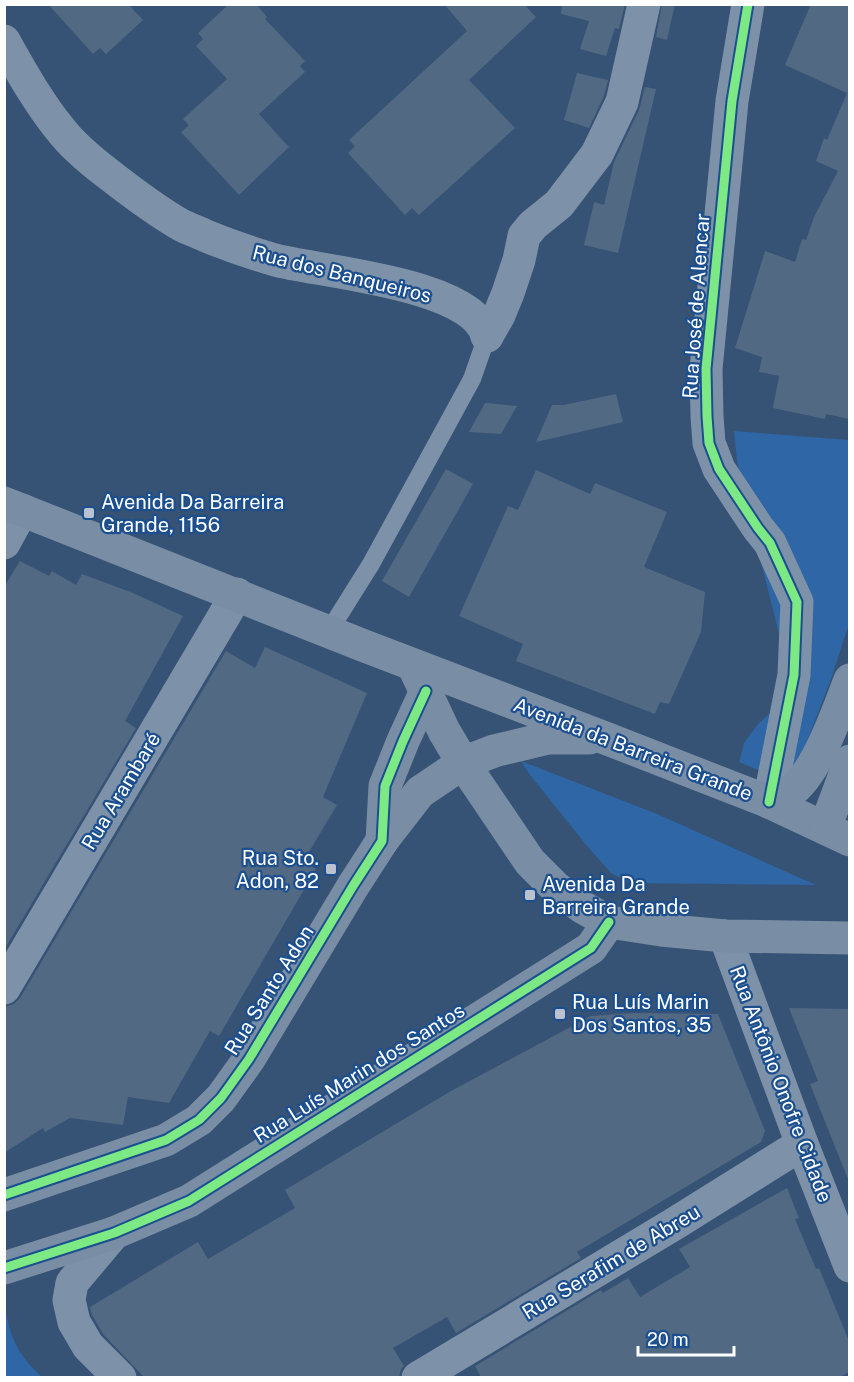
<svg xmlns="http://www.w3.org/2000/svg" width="854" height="1382" font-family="'Public Sans',sans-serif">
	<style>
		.green { fill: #2f66a5 }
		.building { fill: #526984 }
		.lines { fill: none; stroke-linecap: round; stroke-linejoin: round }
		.service { stroke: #7d92a8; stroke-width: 18 }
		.minor { stroke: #7d92a8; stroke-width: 33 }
		.secondary { stroke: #798da4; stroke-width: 33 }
		.cycleway-casing { stroke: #1b4f8f; stroke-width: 13 }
		.cycleway { stroke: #7ce984; stroke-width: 9 }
		.poi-dot { fill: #b9c2ce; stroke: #1b4f8f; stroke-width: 2 }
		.labels { text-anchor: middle; stroke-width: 4.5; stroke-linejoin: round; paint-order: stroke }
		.street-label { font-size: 20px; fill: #fff; stroke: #1b4f8f }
		.poi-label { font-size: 20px; fill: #fff; stroke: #1b4f8f; text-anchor: start }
	</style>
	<rect width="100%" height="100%" fill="#365274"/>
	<!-- green -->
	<g class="green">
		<path d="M 734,431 L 849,440 L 849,624 L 831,679 L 806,744 L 790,775 L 772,776 L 739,762 L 744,743 L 758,724 L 769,714 L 775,704 L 782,687 L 780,638 L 747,506 L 737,461 Z"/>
		<path d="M 521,761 L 657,814 L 816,885 L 633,883 L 626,881 L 611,873 L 587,846 L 530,775 Z"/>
		<path d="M 7,1316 C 11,1342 23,1360 42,1377 L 5,1377 L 4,1317 Z"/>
	</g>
	<!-- building -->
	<g class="building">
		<path d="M 48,4 L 128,4 L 143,20 L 106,54 L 100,48 L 93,54 Z"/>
		<path d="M 229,4 L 256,4 L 267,17 L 265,19 L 305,61 L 300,66 L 305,72 L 259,114 L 289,147 L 239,195 L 181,132 L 189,125 L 183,119 L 227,79 L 196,46 L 203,39 L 198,33 Z"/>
		<path d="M 444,4 L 524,4 L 536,17 L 469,80 L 515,128 L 419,215 L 412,208 L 405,215 L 348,153 L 355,146 L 349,140 L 467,31 Z"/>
		<path d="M 562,4 L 625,4 L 619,29 L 615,28 L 606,56 L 580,49 L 589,21 L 561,14 Z"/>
		<path d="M 662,4 L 675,4 L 667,40 L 656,37 Z"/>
		<path d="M 811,4 L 849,4 L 849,419 L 826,414 L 825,419 L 773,408 L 779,376 L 759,372 L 762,357 L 735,348 L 765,251 L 795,262 L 802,239 L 806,240 L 814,217 L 838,171 L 816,161 L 824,138 L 827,140 L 847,93 L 785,65 Z"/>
		<path d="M 577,73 L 608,80 L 604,96 L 589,128 L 564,120 Z"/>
		<path d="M 645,87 L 656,89 L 618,253 L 584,245 L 594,202 L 604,205 L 614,162 L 639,110 Z"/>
		<path d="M 616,394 L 623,422 L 536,442 L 552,405 L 563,405 Z"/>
		<path d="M 485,403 L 517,406 L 501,434 L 469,432 Z"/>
		<path d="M 446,469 L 473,484 L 409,597 L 382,581 Z"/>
		<path d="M 536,470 L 590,494 L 595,483 L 667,512 L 644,567 L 705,592 L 701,632 L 669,704 L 660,702 L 655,714 L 516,661 L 523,644 L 459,616 L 508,506 L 518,510 Z"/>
		<path d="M 20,561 L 49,576 L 52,571 L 76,585 L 82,574 L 133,593 L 183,616 L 125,721 L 136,728 L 4,950 L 4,587 Z"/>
		<path d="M 265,647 L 367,693 L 323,797 L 337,805 L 303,862 L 316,869 L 219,1036 L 210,1031 L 169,1103 L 128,1097 L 123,1125 L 70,1118 L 45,1132 L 43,1128 L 4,1153 L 4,1007 L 14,1004 L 20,998 L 226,651 L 255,668 Z"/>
		<path d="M 789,1008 L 849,1009 L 849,1179 L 848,1179 L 810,1084 L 818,1081 Z"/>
		<path d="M 633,1013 L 718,1014 L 765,1131 L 761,1142 L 577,1252 L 581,1258 L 456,1333 L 447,1317 L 393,1348 L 404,1366 L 401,1369 L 399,1377 L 144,1377 L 103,1334 L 92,1315 L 90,1307 L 198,1242 L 208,1259 L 295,1208 L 285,1190 L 451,1091 L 591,1016 Z"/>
		<path d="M 787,1188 L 799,1218 L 795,1219 L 816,1269 L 819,1268 L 849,1341 L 849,1372 L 840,1377 L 481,1377 L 475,1366 L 601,1290 L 603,1293 L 628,1278 L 640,1297 L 690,1267 L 679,1249 Z"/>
	</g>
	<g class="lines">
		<!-- service -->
		<path class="service" d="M 329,631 L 371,564 L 472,379 L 487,336"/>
		<!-- minor -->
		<g class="minor">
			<path d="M 748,4 L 732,101 L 706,369 L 707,416 L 709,443 L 719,469 L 758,528 L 770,543 L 797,602 L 794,675 L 769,802"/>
			<path d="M 4,41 C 21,71 38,102 60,129 C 73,146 90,160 107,173 C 130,191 155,210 181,225 C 189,229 198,232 206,236 C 228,245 251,253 275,260 C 320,272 473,283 487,336"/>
			<path d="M 487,336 L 499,315 L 508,293 L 519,260 L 524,236 L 533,225 L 559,204 L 597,154 L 622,102 L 644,4"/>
			<path d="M 4,543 L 22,510"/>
			<path d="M 725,936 L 802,1144 L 850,1266"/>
			<path d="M 4,988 L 237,594"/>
			<path d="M 114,1233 L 72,1283 L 69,1300 L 74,1322 L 88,1346 L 120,1378"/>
			<path d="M 418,1378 L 674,1224 L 802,1144"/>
		</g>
		<!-- secondary -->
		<g class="secondary">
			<path d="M 4,503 L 362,645 L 605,738 L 769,802 L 850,840"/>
			<path d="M 413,665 L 444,731 L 463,763 L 530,862 L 555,887 L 582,907 L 609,922 L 661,930 L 725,936 L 850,938"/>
			<path d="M 769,802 C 775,799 783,796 790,792 C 817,774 838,710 850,680"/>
			<path d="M 825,828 L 850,761"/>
			<path d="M 382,841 L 385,786 L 403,741 L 426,691"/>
			<path d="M 4,1195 L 166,1140 L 199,1120 L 221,1098 L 249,1059 L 353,886 L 382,841 L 420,792 L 463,763 L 494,751 L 548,738 L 589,738"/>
			<path d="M 4,1268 L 114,1233 L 189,1201 L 591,948 L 609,922"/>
		</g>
		<defs>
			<g id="cycleway">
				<path d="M 748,4 L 732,101 L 706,369 L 707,416 L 709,443 L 719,469 L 758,528 L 770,543 L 797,602 L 794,675 L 769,802"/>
				<path d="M 4,1195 L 166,1140 L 199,1120 L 221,1098 L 249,1059 L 353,886 L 382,841 L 385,786 L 403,741 L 426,691"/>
				<path d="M 4,1268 L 114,1233 L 189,1201 L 591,948 L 609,922"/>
			</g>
		</defs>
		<!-- cycleway casing -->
		<use href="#cycleway" class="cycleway-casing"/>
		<!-- cycleway -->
		<use href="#cycleway" class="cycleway"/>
	</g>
	<!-- markers -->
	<g class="poi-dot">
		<rect x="83" y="507" width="12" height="12" rx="3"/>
		<rect x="325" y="863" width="12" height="12" rx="3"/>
		<rect x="524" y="889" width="12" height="12" rx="3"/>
		<rect x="554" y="1008" width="12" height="12" rx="3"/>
	</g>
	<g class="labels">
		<!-- street labels -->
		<g class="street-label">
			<text transform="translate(342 274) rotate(14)" y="7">Rua dos Banqueiros</text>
			<text transform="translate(696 306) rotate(-86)" y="7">Rua José de Alencar</text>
			<text transform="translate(633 749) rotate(21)" y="7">Avenida da Barreira Grande</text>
			<text transform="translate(121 791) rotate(-59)" y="7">Rua Arambaré</text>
			<text transform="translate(269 990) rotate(-58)" y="7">Rua Santo Adon</text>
			<text transform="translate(359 1073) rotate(-32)" y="7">Rua Luís Marin dos Santos</text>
			<text transform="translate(781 1084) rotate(69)" y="7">Rua Antônio Onofre Cidade</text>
			<text transform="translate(611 1262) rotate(-31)" y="7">Rua Serafim de Abreu</text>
		</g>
		<!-- poi labels -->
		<g class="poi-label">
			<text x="101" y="509">Avenida Da Barreira<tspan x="101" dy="23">Grande, 1156</tspan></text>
			<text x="319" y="865" text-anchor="end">Rua Sto.<tspan x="319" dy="23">Adon, 82</tspan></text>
			<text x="542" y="891">Avenida Da<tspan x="542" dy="23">Barreira Grande</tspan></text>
			<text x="572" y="1009">Rua Luís Marin<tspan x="572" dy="23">Dos Santos, 35</tspan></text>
		</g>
	</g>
	<!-- border -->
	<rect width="854" height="1382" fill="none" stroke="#ffffff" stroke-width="12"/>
	<!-- scale -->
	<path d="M638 1346v9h96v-9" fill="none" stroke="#ffffff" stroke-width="3"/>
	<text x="647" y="1346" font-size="18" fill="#ffffff" stroke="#1b4f8f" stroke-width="4.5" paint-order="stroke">20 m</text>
</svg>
